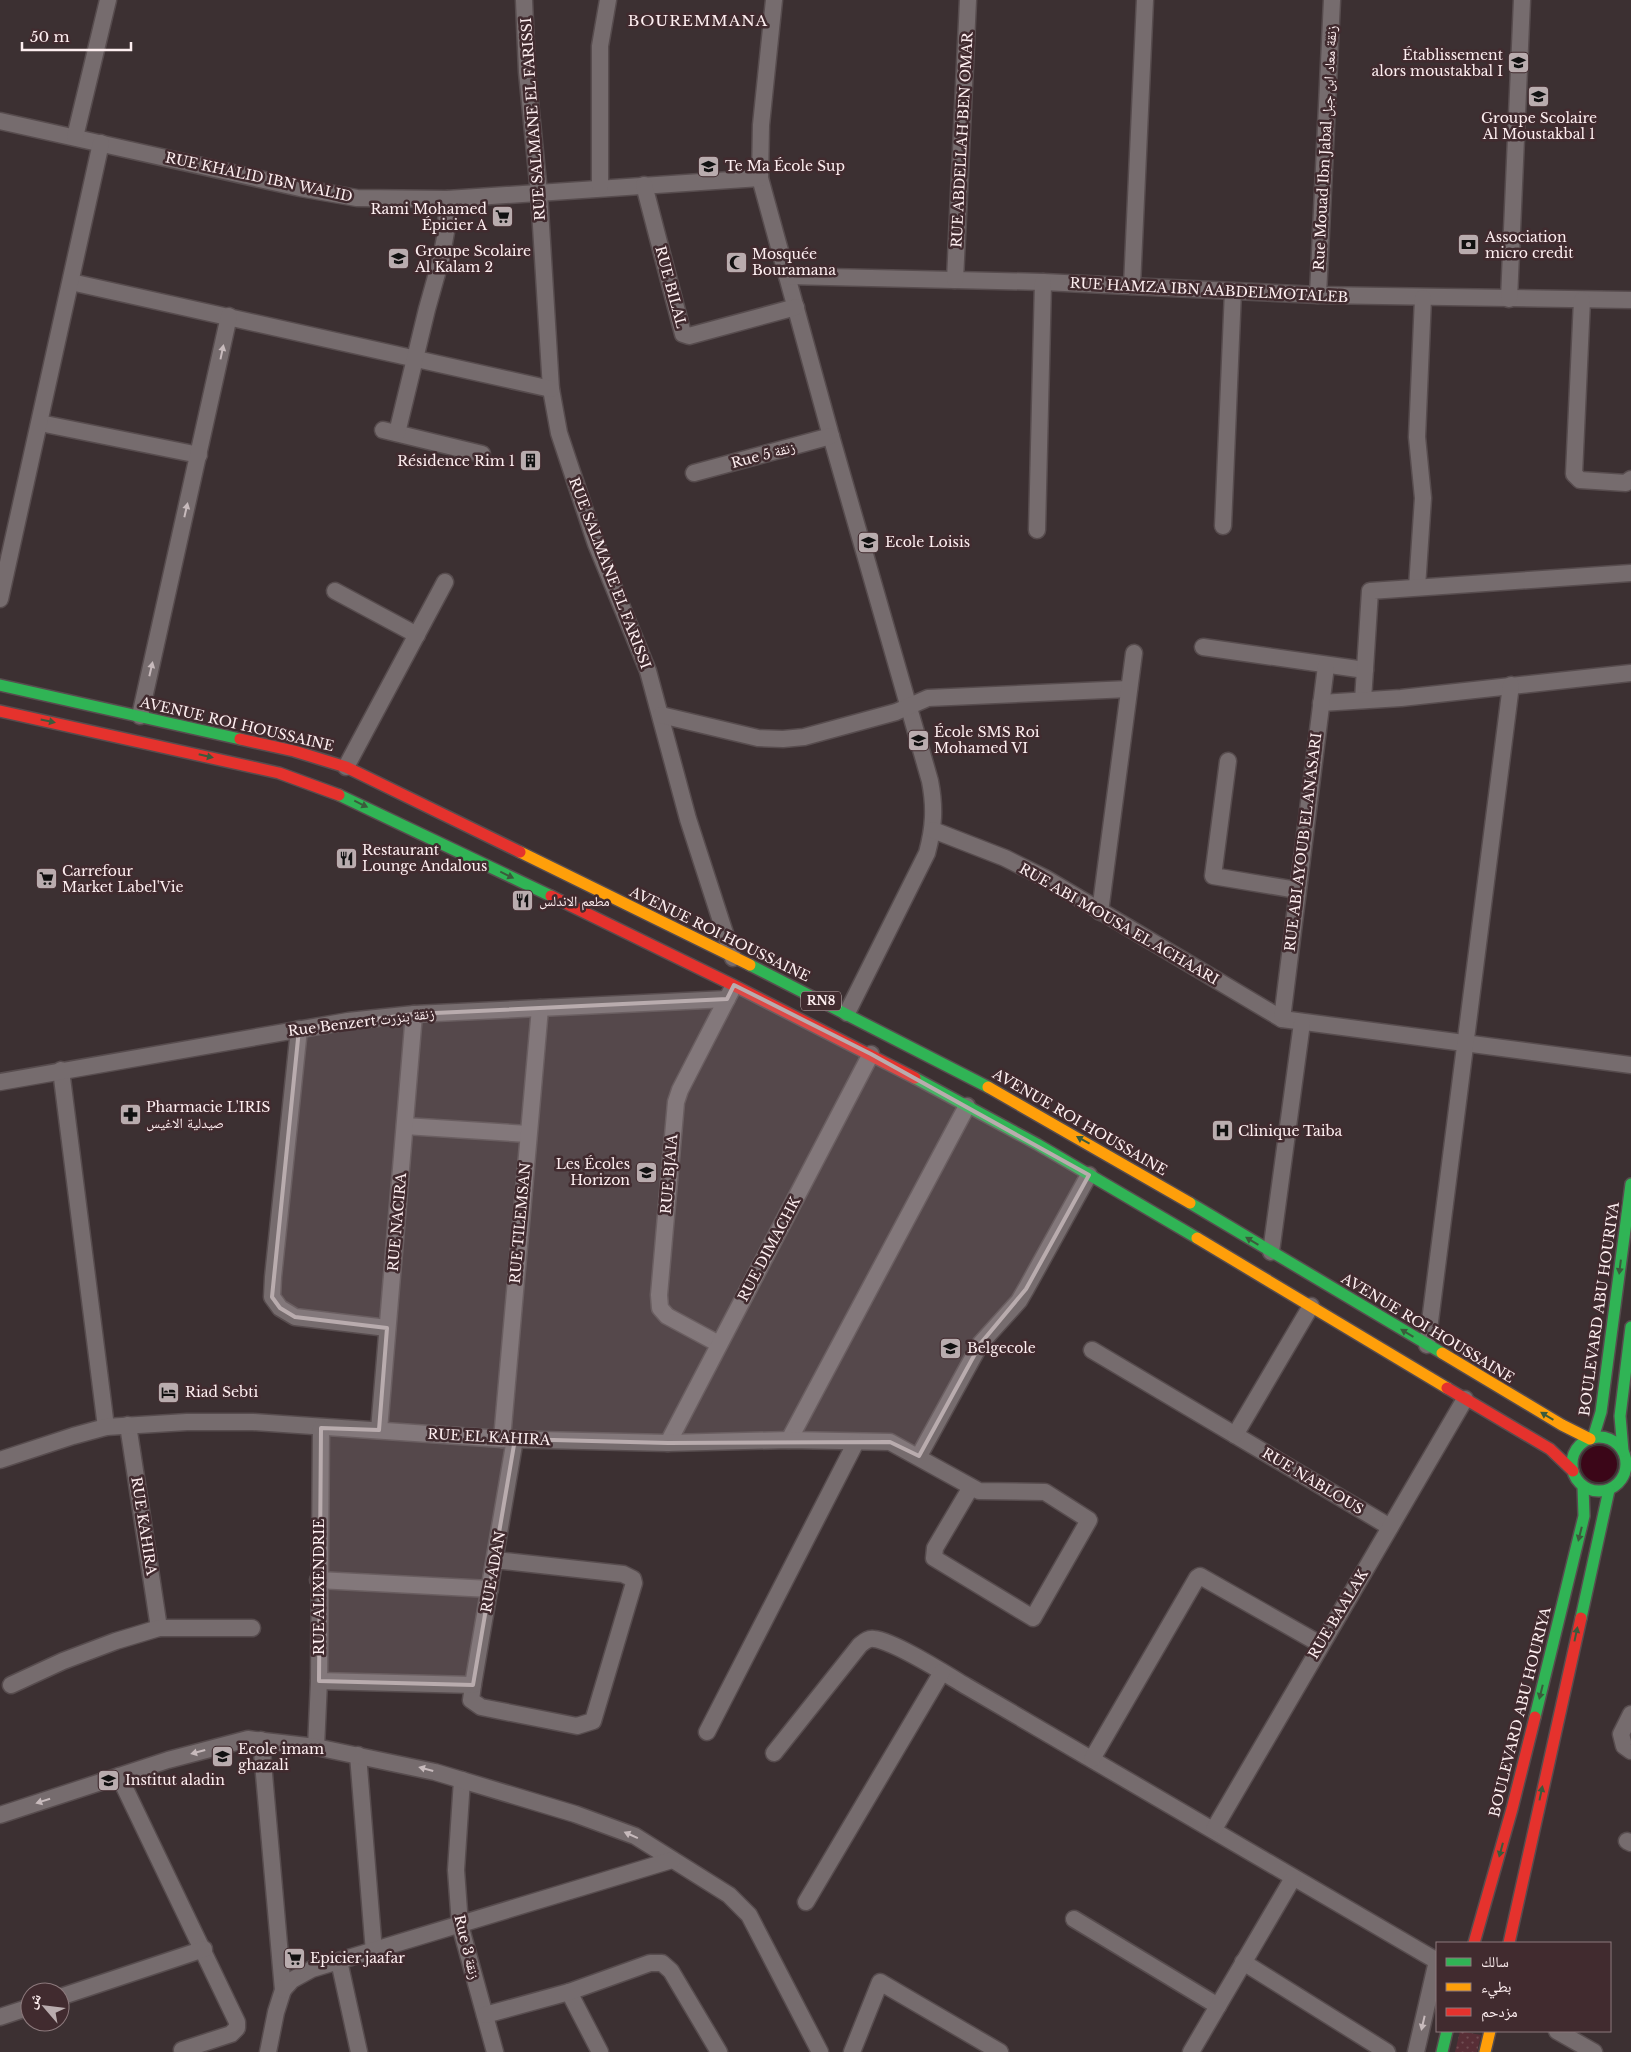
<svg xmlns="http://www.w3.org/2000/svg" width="1631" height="2052" font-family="'Libre Baskerville','Noto Naskh Arabic',serif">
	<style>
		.green { fill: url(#green-dots) }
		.water { fill: #3b0618 }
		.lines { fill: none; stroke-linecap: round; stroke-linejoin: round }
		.street-casing { stroke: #574c4e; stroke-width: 19 }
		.fast-casing { stroke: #574c4e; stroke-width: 14 }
		.slow-casing { stroke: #574c4e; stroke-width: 14 }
		.jam-casing { stroke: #574c4e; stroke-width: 14 }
		.street { stroke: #766c6e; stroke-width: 16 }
		.fast { stroke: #30b455; stroke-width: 11 }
		.slow { stroke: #ff9f0a; stroke-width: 11 }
		.jam { stroke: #e5322d; stroke-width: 11 }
		.oneway { fill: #c7babc }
		.oneway2 { fill: #3b5b3c }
		.marked { fill: #b9acae; fill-opacity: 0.2; stroke: #b9acae; stroke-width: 4; stroke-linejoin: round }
		.labels { text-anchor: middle; stroke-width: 5; stroke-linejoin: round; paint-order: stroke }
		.shield { fill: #412b2f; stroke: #c5b4b6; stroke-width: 1 }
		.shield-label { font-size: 12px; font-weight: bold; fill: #fdeef0 }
		.poi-label { font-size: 14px; fill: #fdeef0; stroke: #412b2f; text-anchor: start }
		.street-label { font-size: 14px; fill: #fdeef0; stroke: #412b2f }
		.neighbourhood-label { font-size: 15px; letter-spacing: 1px; fill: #fdeef0; stroke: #412b2f }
	</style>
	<defs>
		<pattern id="green-dots" width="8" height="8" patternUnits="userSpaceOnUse" patternTransform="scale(1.25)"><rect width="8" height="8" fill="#582e36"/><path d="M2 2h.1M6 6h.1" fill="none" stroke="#714d53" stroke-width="1.8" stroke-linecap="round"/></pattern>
	</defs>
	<rect width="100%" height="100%" fill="#3c3032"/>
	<!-- green -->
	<path class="green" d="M 1460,2031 L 1481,2035 L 1477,2052 L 1455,2052 Z"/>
	<!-- water -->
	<circle class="water" cx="1599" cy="1464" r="18"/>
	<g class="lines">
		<defs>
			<g id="street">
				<path d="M 524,0 L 527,72 L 539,193 L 551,389 L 559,433 L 596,544 L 648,671 L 688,819 L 733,958"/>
				<path d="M 774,0 L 761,125 L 760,178 L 831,436 L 930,781 C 935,807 934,827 927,853 L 847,1013"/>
				<path d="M 0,121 L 300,188 L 357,198 L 447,199 L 760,178"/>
				<path d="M 75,137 L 108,0"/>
				<path d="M 644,185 L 683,334 L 689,336 L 796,307"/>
				<path d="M 600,187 L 600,46 L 608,0"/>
				<path d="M 787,276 L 1043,282 L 1318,295 L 1631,300"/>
				<path d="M 955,280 L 968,0"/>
				<path d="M 71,282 L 551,389"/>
				<path d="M 1132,286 L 1145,0"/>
				<path d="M 1318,295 L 1332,0"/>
				<path d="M 1509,299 L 1522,0"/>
				<path d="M 1582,300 L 1574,474 L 1580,480 L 1626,483 L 1631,479"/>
				<path d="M 40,423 L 199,455"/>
				<path d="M 383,430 L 482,454"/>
				<path d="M 397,433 L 427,309 L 441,259 L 446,232 L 447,199"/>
				<path d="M 694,473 L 831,436"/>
				<path d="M 1223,526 L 1233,291"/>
				<path d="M 1037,530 L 1043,282"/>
				<path d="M 1417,587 L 1423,498 L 1417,437 L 1423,298"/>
				<path d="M 335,591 L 417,635"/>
				<path d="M 0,599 L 101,143"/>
				<path d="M 1203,647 L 1365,670"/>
				<path d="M 1363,700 L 1370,591 L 1631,573"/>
				<path d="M 1321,703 L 1401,698 L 1631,673"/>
				<path d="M 661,715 L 758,738 L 783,739 L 804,737 L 896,712 L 928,698 L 1129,689"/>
				<path d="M 140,716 L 229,316"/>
				<path d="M 1228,761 L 1213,876 L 1297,890"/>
				<path d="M 346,767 L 445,582"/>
				<path d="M 933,830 L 1005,858 L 1045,878 L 1282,1019 L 1631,1065"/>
				<path d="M 1100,912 L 1134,653"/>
				<path d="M 1282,1019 L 1326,666"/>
				<path d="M 299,1029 L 273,1277 L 272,1297 L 280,1308 L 295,1317 L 387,1328"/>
				<path d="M 61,1070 L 106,1427"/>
				<path d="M 0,1082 L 348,1021 L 414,1014 L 727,999"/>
				<path d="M 405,1126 L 528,1134"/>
				<path d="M 1271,1252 L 1302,1023"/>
				<path d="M 719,1344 L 667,1316 L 660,1308 L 659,1295 L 676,1102 L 680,1090 L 731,991"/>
				<path d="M 1427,1345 L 1511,685"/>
				<path d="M 1092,1350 L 1390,1527"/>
				<path d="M 128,1425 L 159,1628"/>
				<path d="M 379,1430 L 414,1014"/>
				<path d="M 1235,1435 L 1311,1306"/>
				<path d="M 502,1439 L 540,1008"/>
				<path d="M 789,1440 L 967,1106"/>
				<path d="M 668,1443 L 871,1054"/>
				<path d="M 919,1456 L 981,1343 L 1019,1301 L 1026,1289 L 1089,1175"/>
				<path d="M 0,1460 L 73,1436 L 106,1427 L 187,1422 L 253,1422 L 502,1439 L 668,1443 L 789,1440 L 890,1442 L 979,1491 L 1045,1492 L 1089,1520 L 1033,1618 L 934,1558 L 935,1548 L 971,1487"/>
				<path d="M 495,1560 L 623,1574 L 633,1579 L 634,1583 L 593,1721 L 577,1726 L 481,1707 L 471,1700 L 473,1685 L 515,1439"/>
				<path d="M 318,1580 L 490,1589"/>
				<path d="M 319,1681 L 473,1685"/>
				<path d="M 11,1685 L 63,1661 L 116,1641 L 159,1628 L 252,1628"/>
				<path d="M 1631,1714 L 1621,1734 L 1624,1746 L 1631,1751"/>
				<path d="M 707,1732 L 856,1442"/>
				<path d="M 261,1740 L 283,1990 L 276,2012 L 268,2052"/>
				<path d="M 316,1747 L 319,1681 L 321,1428"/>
				<path d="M 774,1753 L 860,1645 C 864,1642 868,1638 874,1639 C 894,1641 946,1674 966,1686 L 1437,1961"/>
				<path d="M 358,1755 L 374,1952"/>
				<path d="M 1092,1759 L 1197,1578 L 1200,1576 L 1320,1644"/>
				<path d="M 119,1776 L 237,2022 L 237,2028 L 231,2034 L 182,2050"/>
				<path d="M 462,1780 L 456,1870 L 460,1925 L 495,2052"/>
				<path d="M 0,1815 L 168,1760 L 248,1739 L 316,1747 L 435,1772 L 575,1814 L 635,1836 L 729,1895 L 749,1915 L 820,2052"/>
				<path d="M 1214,1829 L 1465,1399"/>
				<path d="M 1627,1841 L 1631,1843"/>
				<path d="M 806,1902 L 942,1672"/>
				<path d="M 1074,1919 L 1218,2006"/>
				<path d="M 339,1961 L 359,2052"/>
				<path d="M 1243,1962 L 1387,2052"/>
				<path d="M 283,1990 L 292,1980 L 312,1969 L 672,1860"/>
				<path d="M 569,1992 L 600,2052"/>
				<path d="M 60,1997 L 204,1949"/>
				<path d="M 485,2015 L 569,1992 L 650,1963 L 662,1963 L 671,1971 L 719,2052"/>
				<path d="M 0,2017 L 30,2007"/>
				<path d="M 1557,2031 L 1594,2052"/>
				<path d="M 852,2052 L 880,1982 L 1000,2052"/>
				<path d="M 1191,2052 L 1293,1878"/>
				<path d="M 1416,2052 L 1437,1961"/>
			</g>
			<g id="fast">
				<path d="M 0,685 L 240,739"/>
				<path d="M 339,795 L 551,896"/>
				<path d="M 750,965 L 988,1087"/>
				<path d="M 915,1078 L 1037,1144 L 1197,1238"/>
				<path d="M 1190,1203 L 1442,1353"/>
				<circle cx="1599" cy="1464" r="27"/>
				<path d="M 1593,1438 L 1601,1412 L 1631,1184"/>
				<path d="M 1623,1451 L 1620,1416 L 1631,1327"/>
				<path d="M 1581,1618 L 1609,1490"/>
				<path d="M 1535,1717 L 1584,1516 L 1583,1486"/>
				<path d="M 1442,2052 L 1447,2031"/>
			</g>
			<g id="slow">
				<path d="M 520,852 L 750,965"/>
				<path d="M 988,1087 L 1190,1203"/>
				<path d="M 1197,1238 L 1447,1388"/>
				<path d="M 1442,1353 L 1562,1425 L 1590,1439"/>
				<path d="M 1485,2052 L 1490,2031"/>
			</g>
			<g id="jam">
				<path d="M 0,711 L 279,773 L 339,795"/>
				<path d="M 240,739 L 294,751 L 346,767 L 520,852"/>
				<path d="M 551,896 L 733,985 L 915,1078"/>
				<path d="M 1447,1388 L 1550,1449 L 1573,1471"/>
				<path d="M 1474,1943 L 1512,1809 L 1535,1717"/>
				<path d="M 1509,1943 L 1581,1618"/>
			</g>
		</defs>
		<!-- street casing -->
		<use href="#street" class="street-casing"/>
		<!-- fast casing -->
		<use href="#fast" class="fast-casing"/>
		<!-- slow casing -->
		<use href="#slow" class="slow-casing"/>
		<!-- jam casing -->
		<use href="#jam" class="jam-casing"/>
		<!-- street -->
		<use href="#street" class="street"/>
		<!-- fast -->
		<use href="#fast" class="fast"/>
		<!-- slow -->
		<use href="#slow" class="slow"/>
		<!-- jam -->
		<use href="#jam" class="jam"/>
	</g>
	<!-- one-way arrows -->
	<defs><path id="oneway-solid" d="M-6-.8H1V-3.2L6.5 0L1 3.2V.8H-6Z" transform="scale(1.25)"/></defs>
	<g class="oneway">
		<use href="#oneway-solid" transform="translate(222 352) rotate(-78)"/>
		<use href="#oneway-solid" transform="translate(186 510) rotate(-77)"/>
		<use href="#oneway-solid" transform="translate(151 669) rotate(-77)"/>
		<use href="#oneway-solid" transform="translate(198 1752) rotate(165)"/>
		<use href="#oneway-solid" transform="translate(426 1769) rotate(-165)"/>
		<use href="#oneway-solid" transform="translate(43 1801) rotate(162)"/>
		<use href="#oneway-solid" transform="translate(631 1835) rotate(-156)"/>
		<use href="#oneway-solid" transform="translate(1423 2023) rotate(103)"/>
	</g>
	<g class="oneway2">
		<use href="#oneway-solid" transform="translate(48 721) rotate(12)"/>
		<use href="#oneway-solid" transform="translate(206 756) rotate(13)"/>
		<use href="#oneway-solid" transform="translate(361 804) rotate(26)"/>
		<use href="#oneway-solid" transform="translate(507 875) rotate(26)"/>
		<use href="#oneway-solid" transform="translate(1083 1140) rotate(-151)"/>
		<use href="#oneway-solid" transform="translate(1252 1241) rotate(-149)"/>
		<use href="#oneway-solid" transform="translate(1620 1267) rotate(97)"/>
		<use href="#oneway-solid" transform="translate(1407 1333) rotate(-149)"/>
		<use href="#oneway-solid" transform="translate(1547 1416) rotate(-149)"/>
		<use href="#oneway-solid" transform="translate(1580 1534) rotate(104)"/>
		<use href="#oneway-solid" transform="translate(1576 1634) rotate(-78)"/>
		<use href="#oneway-solid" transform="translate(1541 1692) rotate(104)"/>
		<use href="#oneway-solid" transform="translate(1541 1793) rotate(-78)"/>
		<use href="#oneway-solid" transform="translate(1501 1850) rotate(105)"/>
	</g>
	<!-- marked area -->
	<path class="marked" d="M 734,985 L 871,1054 L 1089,1175 L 1026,1289 L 981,1343 L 919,1456 L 890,1442 L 668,1443 L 515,1439 L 473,1685 L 319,1681 L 321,1428 L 379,1430 L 387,1328 L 295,1317 L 280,1308 L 272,1297 L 299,1029 L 414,1014 L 727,999 Z"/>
	<!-- icons -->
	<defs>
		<symbol id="school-square" viewBox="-11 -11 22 22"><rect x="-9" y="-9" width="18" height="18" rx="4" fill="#b9acae" stroke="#412b2f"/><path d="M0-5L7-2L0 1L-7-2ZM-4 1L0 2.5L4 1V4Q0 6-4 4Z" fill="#111"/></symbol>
		<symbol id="supermarket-square" viewBox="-11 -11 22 22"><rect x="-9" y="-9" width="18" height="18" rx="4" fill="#b9acae" stroke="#412b2f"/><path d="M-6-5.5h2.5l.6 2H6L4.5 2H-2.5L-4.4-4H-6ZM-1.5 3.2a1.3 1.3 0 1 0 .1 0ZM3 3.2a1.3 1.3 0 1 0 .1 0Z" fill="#111"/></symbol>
		<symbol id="bank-square" viewBox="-11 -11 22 22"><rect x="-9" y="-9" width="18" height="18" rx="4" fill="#b9acae" stroke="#412b2f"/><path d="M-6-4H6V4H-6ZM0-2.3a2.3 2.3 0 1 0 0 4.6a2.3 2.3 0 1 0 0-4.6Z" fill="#111"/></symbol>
		<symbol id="mosque-square" viewBox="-11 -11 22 22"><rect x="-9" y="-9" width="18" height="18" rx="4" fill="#b9acae" stroke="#412b2f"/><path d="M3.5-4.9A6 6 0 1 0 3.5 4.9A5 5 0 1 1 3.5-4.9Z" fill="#111"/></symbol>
		<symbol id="building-square" viewBox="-11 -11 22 22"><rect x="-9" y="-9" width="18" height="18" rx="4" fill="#b9acae" stroke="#412b2f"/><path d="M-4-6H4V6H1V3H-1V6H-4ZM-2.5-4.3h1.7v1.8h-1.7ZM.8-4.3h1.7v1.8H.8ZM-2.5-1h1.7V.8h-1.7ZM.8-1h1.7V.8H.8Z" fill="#111"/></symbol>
		<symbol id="restaurant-square" viewBox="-11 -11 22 22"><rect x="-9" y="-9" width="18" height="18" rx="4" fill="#b9acae" stroke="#412b2f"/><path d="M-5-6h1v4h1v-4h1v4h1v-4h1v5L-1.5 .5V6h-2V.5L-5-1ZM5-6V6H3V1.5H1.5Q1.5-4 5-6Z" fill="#111"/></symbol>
		<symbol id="pharmacy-square" viewBox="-11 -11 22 22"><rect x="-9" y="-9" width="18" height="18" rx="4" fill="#b9acae" stroke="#412b2f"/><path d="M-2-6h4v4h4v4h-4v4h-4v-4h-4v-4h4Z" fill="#111"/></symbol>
		<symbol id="hospital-square" viewBox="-11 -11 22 22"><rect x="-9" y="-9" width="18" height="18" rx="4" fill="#b9acae" stroke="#412b2f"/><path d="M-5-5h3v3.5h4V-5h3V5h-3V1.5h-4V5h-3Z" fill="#111"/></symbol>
		<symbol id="hotel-square" viewBox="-11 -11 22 22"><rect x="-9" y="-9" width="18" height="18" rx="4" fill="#b9acae" stroke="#412b2f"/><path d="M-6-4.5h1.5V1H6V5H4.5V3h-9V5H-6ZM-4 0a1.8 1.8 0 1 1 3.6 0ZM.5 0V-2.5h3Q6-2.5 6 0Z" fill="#111"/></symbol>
	</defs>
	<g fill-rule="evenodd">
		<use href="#school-square" x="1506" y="50" width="25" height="25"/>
		<use href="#school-square" x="1526" y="84" width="25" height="25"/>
		<use href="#school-square" x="696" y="154" width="25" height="25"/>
		<use href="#supermarket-square" x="490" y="204" width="25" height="25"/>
		<use href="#bank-square" x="1456" y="232" width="25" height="25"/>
		<use href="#school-square" x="386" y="246" width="25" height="25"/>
		<use href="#mosque-square" x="724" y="250" width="25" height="25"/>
		<use href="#building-square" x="518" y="448" width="25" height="25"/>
		<use href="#school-square" x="856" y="530" width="25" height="25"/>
		<use href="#school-square" x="906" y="728" width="25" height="25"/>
		<use href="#restaurant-square" x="334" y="846" width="25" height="25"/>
		<use href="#supermarket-square" x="34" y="866" width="25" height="25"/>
		<use href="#restaurant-square" x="510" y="888" width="25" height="25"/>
		<use href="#pharmacy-square" x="118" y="1102" width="25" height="25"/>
		<use href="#hospital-square" x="1210" y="1118" width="25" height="25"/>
		<use href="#school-square" x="634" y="1160" width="25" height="25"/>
		<use href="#school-square" x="938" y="1336" width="25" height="25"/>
		<use href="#hotel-square" x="156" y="1380" width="25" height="25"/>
		<use href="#school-square" x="210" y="1744" width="25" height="25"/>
		<use href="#school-square" x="96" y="1768" width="25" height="25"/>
		<use href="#supermarket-square" x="282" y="1946" width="25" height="25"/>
	</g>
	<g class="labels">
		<!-- shield labels -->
		<rect class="shield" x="801" y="991.5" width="40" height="19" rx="4"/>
		<g class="shield-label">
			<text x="821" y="1005">RN8</text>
		</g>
		<!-- poi labels -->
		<g class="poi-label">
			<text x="1503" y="60" text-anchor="end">Établissement<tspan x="1503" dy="16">alors moustakbal I</tspan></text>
			<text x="1539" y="123" text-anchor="middle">Groupe Scolaire<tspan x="1539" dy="16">Al Moustakbal 1</tspan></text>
			<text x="725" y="171">Te Ma École Sup</text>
			<text x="487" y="214" text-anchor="end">Rami Mohamed<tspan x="487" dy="16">Épicier A</tspan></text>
			<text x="1485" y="242">Association<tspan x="1485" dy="16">micro credit</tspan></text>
			<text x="415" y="256">Groupe Scolaire<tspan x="415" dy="16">Al Kalam 2</tspan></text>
			<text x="752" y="259">Mosquée<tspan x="752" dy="16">Bouramana</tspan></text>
			<text x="515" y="466" text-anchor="end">Résidence Rim 1</text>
			<text x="885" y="547">Ecole Loisis</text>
			<text x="934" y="737">École SMS Roi<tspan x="934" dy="16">Mohamed VI</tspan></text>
			<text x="362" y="855">Restaurant<tspan x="362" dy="16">Lounge Andalous</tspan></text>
			<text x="62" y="876">Carrefour<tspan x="62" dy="16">Market Label'Vie</tspan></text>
			<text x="539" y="906">مطعم الاندلس</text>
			<text x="146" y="1112">Pharmacie L'IRIS<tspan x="146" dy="16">صيدلية الاغيس</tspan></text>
			<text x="1238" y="1136">Clinique Taiba</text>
			<text x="630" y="1169" text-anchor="end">Les Écoles<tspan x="630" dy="16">Horizon</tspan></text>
			<text x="967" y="1353">Belgecole</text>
			<text x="185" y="1397">Riad Sebti</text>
			<text x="238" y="1754">Ecole imam<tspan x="238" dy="16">ghazali</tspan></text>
			<text x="125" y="1785">Institut aladin</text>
			<text x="310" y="1963">Epicier jaafar</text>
		</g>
		<!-- street labels -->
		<g class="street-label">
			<text transform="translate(533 119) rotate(-94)" y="5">RUE SALMANE EL FARISSI</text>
			<text transform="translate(962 140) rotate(-87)" y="5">RUE ABDELLAH BEN OMAR</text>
			<text transform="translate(1325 148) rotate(-87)" y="5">Rue Mouad Ibn Jabal زنقة معاد ابن جبل</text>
			<text transform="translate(259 177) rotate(12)" y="5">RUE KHALID IBN WALID</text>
			<text transform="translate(671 287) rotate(75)" y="5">RUE BILAL</text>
			<text transform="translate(1209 290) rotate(3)" y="5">RUE HAMZA IBN AABDELMOTALEB</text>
			<text transform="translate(763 455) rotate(-15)" y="5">Rue 5 زنقة</text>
			<text transform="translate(610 573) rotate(69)" y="5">RUE SALMANE EL FARISSI</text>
			<text transform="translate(237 724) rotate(13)" y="5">AVENUE ROI HOUSSAINE</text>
			<text transform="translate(1303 842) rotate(-83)" y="5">RUE ABI AYOUB EL ANASARI</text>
			<text transform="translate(1119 924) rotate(30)" y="5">RUE ABI MOUSA EL ACHAARI</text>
			<text transform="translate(720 934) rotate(26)" y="5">AVENUE ROI HOUSSAINE</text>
			<text transform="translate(361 1022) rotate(-7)" y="5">Rue Benzert زنقة بنزرت</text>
			<text transform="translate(1080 1122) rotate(30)" y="5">AVENUE ROI HOUSSAINE</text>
			<text transform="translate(669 1174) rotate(-85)" y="5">RUE BJAIA</text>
			<text transform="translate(397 1222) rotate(-85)" y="5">RUE NACIRA</text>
			<text transform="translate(520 1223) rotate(-85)" y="5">RUE TILEMSAN</text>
			<text transform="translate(769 1249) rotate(-62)" y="5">RUE DIMACHK</text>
			<text transform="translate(1599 1309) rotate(-82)" y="5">BOULEVARD ABU HOURIYA</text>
			<text transform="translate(1428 1328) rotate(31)" y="5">AVENUE ROI HOUSSAINE</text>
			<text transform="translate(489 1437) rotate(3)" y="5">RUE EL KAHIRA</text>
			<text transform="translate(1313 1481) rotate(31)" y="5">RUE NABLOUS</text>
			<text transform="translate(144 1526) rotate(81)" y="5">RUE KAHIRA</text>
			<text transform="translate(493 1572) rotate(-80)" y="5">RUE ADAN</text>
			<text transform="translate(319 1587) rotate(-90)" y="5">RUE ALIXENDRIE</text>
			<text transform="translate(1338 1614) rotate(-59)" y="5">RUE BAALAK</text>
			<text transform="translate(1520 1712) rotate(-76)" y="5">BOULEVARD ABU HOURIYA</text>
			<text transform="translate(467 1947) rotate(76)" y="5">Rue 3 زنقة</text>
		</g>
		<!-- neighbourhood labels -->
		<g class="neighbourhood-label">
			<text x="698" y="26">BOUREMMANA</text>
		</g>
	</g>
	<!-- legend -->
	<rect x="1436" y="1942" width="175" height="90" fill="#412b2f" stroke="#8c797c"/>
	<rect x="1446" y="1958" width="25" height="8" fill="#30b455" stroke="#8c797c"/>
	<text x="1481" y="1967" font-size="15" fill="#fdeef0">سالك</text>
	<rect x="1446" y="1983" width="25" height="8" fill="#ff9f0a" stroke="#8c797c"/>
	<text x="1481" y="1992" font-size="15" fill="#fdeef0">بطيء</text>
	<rect x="1446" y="2008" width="25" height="8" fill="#e5322d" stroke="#8c797c"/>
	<text x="1481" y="2017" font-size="15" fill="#fdeef0">مزدحم</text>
	<!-- north arrow -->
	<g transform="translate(45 2007) rotate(298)"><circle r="24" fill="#412b2f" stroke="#8c797c"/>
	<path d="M0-4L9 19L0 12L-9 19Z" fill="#b9acae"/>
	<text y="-8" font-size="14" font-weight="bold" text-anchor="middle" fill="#fdeef0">ش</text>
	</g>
	<!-- scale -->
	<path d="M22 42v8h109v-8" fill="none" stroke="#fdeef0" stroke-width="2.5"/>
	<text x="30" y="42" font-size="15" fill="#fdeef0" stroke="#412b2f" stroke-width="4" paint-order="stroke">50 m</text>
</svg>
